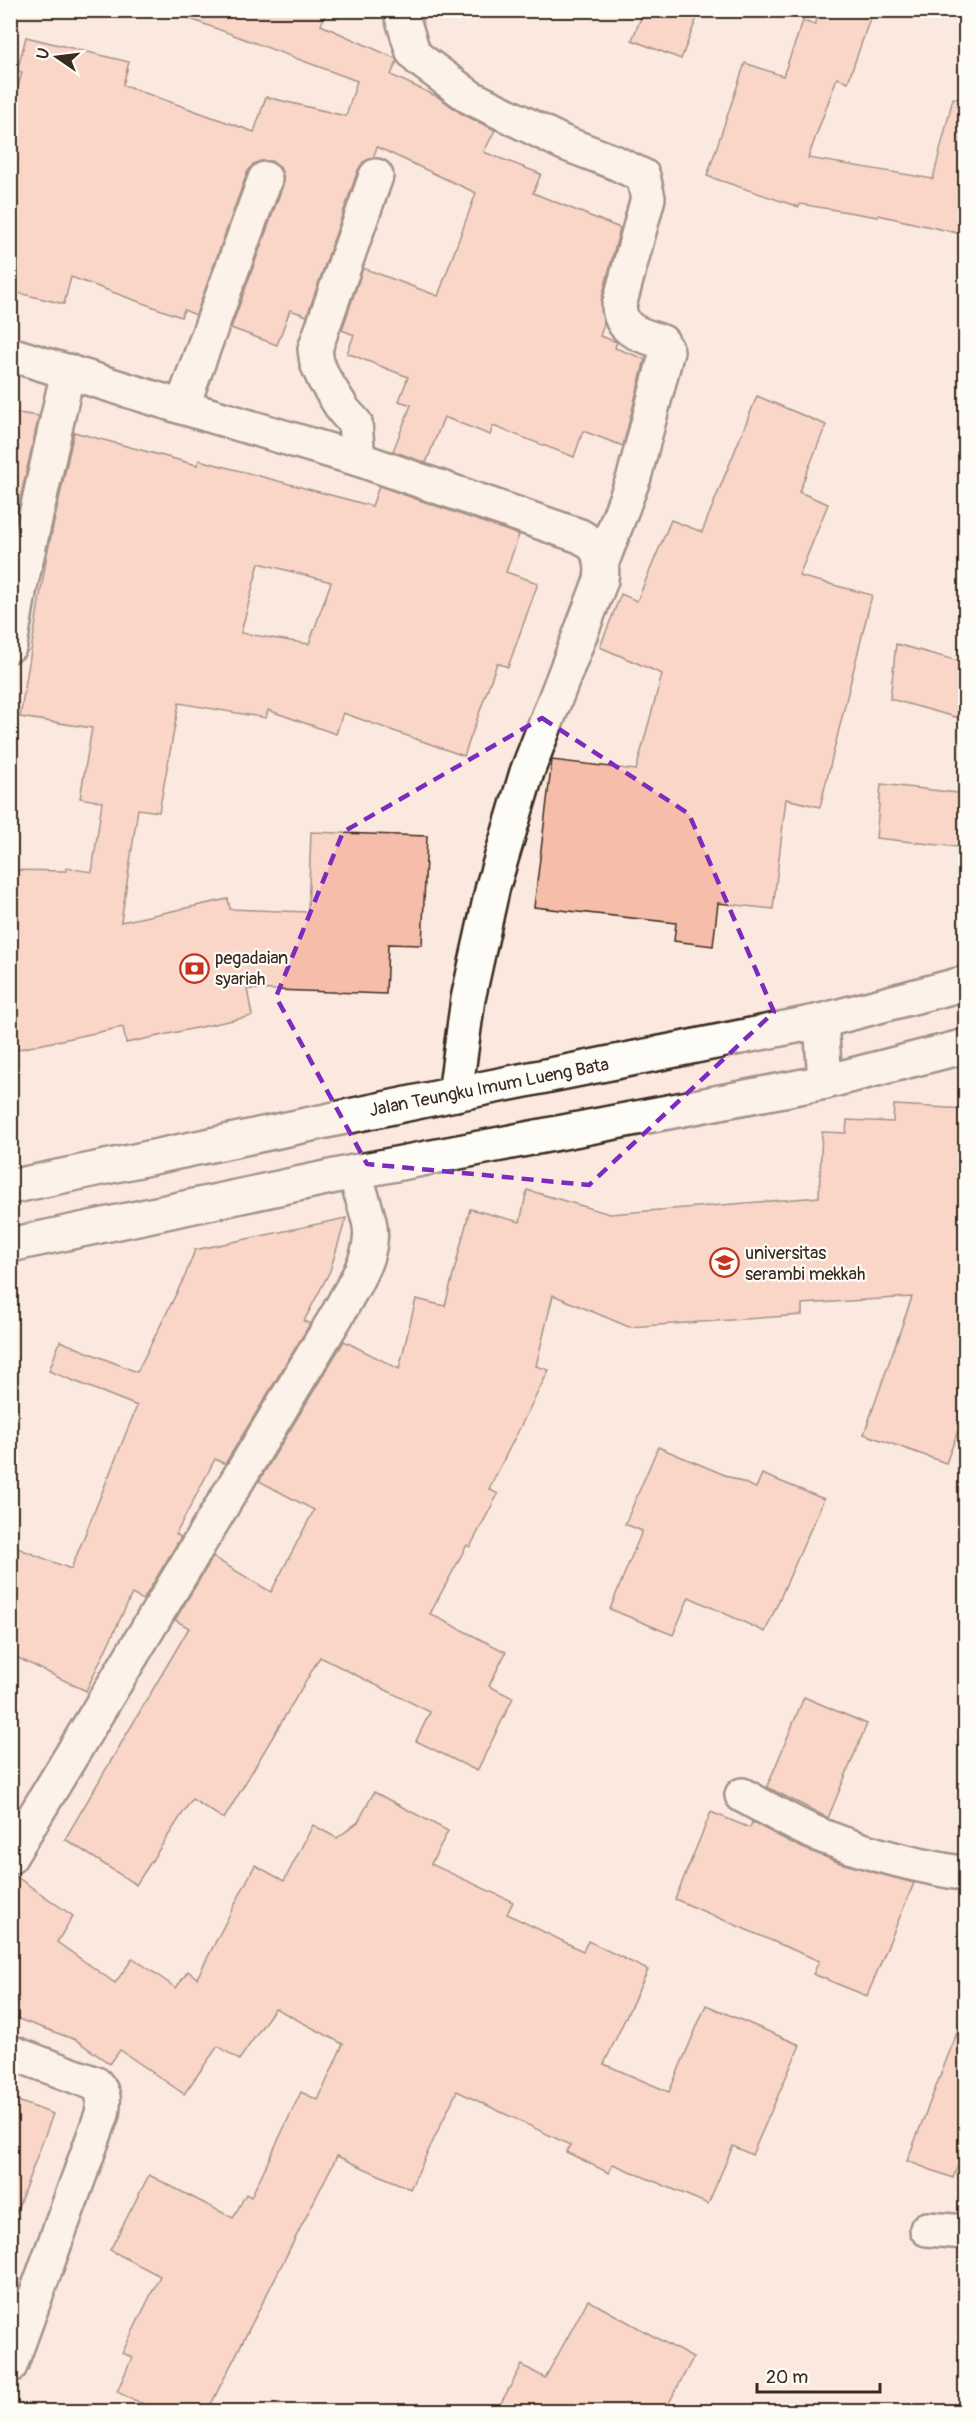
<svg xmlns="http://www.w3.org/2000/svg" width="976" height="2422" font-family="Pangolin,sans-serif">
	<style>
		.building { fill: #f6beaa; stroke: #3b2a1e; stroke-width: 1.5; fill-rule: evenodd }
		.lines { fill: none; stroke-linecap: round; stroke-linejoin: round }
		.minor-casing { stroke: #3b2a1e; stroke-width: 38 }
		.trunk-casing { stroke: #3b2a1e; stroke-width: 38 }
		.minor { stroke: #fdfcf7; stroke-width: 33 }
		.trunk { stroke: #fdfcf7; stroke-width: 33 }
		.marked { fill: none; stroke: #7b2cbf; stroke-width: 4.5; stroke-dasharray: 12 8; stroke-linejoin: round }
		.labels { text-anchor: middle; stroke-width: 4.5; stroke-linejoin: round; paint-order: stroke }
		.poi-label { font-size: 18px; fill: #3b2a1e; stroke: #fdfcf7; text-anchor: start }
		.street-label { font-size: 18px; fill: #3b2a1e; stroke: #fdfcf7 }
	</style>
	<rect width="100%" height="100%" fill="#fbe9e0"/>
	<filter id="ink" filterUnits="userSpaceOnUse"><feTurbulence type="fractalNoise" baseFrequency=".0167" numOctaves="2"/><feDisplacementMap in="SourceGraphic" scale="12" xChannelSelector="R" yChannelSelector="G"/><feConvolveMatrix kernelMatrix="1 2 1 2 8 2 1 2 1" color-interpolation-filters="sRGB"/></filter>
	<g filter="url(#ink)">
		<!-- building -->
		<g class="building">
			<path d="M 178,10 L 327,10 L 321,25 L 395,58 L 397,61 L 391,75 L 438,97 L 462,114 L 495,130 L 484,152 L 541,174 L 533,193 L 620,228 L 601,301 L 604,324 L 600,336 L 617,342 L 615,348 L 645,359 L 623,446 L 583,431 L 574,457 L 493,426 L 490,435 L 444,417 L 426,463 L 393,451 L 411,405 L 399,401 L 408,377 L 347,353 L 354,335 L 342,330 L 363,268 L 438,296 L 476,193 L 377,147 L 373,158 L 363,162 L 358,170 L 307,316 L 290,310 L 277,345 L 231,328 L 283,185 L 283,176 L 280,167 L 271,161 L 261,161 L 253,164 L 247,173 L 196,315 L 184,310 L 181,317 L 71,277 L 64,304 L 10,291 L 10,117 L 22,72 L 17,71 L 26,37 L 129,62 L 123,85 L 254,132 L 266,97 L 346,116 L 357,81 L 177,14 Z"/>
			<path d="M 644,10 L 700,10 L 681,59 L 632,40 Z"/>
			<path d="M 820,10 L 873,10 L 848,82 L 837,78 L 808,158 L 933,179 L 953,98 L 966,100 L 966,235 L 878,215 L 878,217 L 800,204 L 799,207 L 707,176 L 745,63 L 783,76 L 803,21 L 815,25 Z"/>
			<path d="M 757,396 L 826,425 L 799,492 L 828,504 L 799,576 L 872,595 L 820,807 L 786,799 L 773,909 L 718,903 L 713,946 L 674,941 L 676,923 L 534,907 L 552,760 L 636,770 L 662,674 L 600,647 L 621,594 L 637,601 L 671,520 L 702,532 Z"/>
			<path d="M 10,412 L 39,416 L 10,543 Z"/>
			<path d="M 74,432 L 197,465 L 199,460 L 372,506 L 379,486 L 519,535 L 506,572 L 538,583 L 508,667 L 497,663 L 464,756 L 343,713 L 336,734 L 268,710 L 266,718 L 179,703 L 159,812 L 138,809 L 121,922 L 228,899 L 230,909 L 308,912 L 311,832 L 427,836 L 422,945 L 388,944 L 386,994 L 247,989 L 252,1016 L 126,1043 L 123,1027 L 10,1051 L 10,870 L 66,871 L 66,868 L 92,872 L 102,802 L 80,798 L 92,728 L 20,717 L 47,554 ZM 259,563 L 331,582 L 309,644 L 241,633 Z"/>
			<path d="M 896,644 L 966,663 L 966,720 L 890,699 Z"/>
			<path d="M 881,784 L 966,794 L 966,848 L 876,838 Z"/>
			<path d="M 894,1105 L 966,1109 L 966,1410 L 946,1463 L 864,1434 L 912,1297 L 802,1304 L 802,1315 L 629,1327 L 553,1295 L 536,1366 L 549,1370 L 489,1489 L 498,1494 L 470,1547 L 467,1545 L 430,1614 L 506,1652 L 489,1686 L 513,1698 L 477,1771 L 416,1741 L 430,1712 L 320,1657 L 224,1819 L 192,1799 L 136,1885 L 65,1839 L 189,1628 L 175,1620 L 213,1557 L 271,1592 L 314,1510 L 259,1481 L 344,1341 L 399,1369 L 416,1299 L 445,1306 L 470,1209 L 520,1222 L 527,1190 L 610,1214 L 819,1197 L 822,1132 L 846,1133 L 847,1120 L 893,1122 Z"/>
			<path d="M 346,1218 L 330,1271 L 304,1321 L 310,1324 L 225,1464 L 215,1459 L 176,1534 L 181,1537 L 143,1600 L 132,1594 L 86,1691 L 10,1654 L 10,1545 L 71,1569 L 137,1406 L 49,1371 L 60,1341 L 137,1372 L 185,1276 L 195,1250 Z"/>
			<path d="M 658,1447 L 756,1488 L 762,1474 L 824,1499 L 765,1632 L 689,1597 L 673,1635 L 610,1609 L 642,1531 L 625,1524 Z"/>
			<path d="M 804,1697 L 867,1724 L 828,1818 L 767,1787 Z"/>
			<path d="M 374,1792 L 448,1831 L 431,1864 L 513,1902 L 507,1914 L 583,1951 L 588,1941 L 648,1970 L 604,2064 L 669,2092 L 706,2005 L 800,2045 L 752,2155 L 733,2146 L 708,2204 L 613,2164 L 609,2173 L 566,2152 L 570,2145 L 457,2091 L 410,2189 L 337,2156 L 207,2412 L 160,2412 L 117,2392 L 132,2357 L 122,2353 L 160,2276 L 110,2250 L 149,2175 L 233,2218 L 246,2194 L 251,2197 L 301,2092 L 318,2100 L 343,2044 L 275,2008 L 239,2060 L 218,2046 L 184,2094 L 120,2050 L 110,2064 L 76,2040 L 10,2016 L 10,1876 L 14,1875 L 73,1916 L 57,1942 L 115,1983 L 133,1958 L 176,1988 L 188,1971 L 197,1978 L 255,1865 L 284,1881 L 313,1825 L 337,1838 L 358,1822 Z"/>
			<path d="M 711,1812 L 750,1828 L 752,1822 L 800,1847 L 840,1863 L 914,1883 L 867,1996 L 813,1974 L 819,1961 L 675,1899 Z"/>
			<path d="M 963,2017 L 966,2017 L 966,2145 L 953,2178 L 907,2161 Z"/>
			<path d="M 10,2098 L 53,2114 L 14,2218 L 10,2218 Z"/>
			<path d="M 588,2300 L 693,2358 L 664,2412 L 496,2412 L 522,2365 L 545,2378 Z"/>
		</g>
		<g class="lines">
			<defs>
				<g id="minor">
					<path d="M 400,10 L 413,52 L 419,59 L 470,97 L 564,143 L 614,162 L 643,176 L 648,198 L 619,306 C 621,333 641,334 662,342 L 667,351 L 634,477 L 602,562"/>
					<path d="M 10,354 L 182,407 L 358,459 L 580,536 C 599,546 604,559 601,580 L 527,772 L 493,886 L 468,999 L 455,1094"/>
					<path d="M 182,407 L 265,179"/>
					<path d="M 358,459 L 355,423 L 344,411 L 324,379 L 317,363 L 315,349 L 376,176"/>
					<path d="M 10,645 L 20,587 L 68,371"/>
					<path d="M 742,1795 C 764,1807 786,1820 808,1830 C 858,1852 912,1865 966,1874"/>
					<path d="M 10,1857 L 339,1312 C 353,1285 377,1253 369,1221 C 365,1204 359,1188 354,1172"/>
					<path d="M 10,2052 L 96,2084 C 105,2094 104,2101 102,2114 L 10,2366"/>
					<path d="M 927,2229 L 966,2232"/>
				</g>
				<g id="trunk">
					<path d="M 821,1021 L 825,1082"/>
					<path d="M 10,1187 L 455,1094 L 821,1021 L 966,983"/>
					<path d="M 10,1245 L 354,1172 L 825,1082 L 966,1046"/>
				</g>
			</defs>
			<!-- minor casing -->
			<use href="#minor" class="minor-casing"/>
			<!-- trunk casing -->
			<use href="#trunk" class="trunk-casing"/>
			<!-- minor -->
			<use href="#minor" class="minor"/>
			<!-- trunk -->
			<use href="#trunk" class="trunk"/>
		</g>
	</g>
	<!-- marked area -->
	<path d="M0 0H976V2422H0ZM 542,718 L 689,814 L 774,1012 L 589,1185 L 367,1164 L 276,997 L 343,832 Z" fill="#fbe9e0" fill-opacity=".55" fill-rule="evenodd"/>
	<path class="marked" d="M 542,718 L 689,814 L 774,1012 L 589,1185 L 367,1164 L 276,997 L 343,832 Z"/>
	<!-- icons -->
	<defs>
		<symbol id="bank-ring" viewBox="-11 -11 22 22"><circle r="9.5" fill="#fdfcf7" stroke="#c8321e" stroke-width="1.5"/><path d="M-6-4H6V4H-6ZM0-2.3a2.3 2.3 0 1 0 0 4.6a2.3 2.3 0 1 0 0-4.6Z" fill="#c8321e"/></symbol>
		<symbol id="university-ring" viewBox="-11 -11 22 22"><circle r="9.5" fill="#fdfcf7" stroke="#c8321e" stroke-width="1.5"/><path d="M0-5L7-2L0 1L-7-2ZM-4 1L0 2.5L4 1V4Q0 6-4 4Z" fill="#c8321e"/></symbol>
	</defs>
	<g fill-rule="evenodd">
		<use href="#bank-ring" x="178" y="952" width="33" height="33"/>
		<use href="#university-ring" x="708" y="1246" width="33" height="33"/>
	</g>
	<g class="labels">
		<!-- poi labels -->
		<g class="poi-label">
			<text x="215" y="964">pegadaian<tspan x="215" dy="21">syariah</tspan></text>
			<text x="745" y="1259">universitas<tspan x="745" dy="21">serambi mekkah</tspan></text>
		</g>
		<!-- street labels -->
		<g class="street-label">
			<text transform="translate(489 1087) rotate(-11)" y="6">Jalan Teungku Imum Lueng Bata</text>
		</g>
	</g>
	<!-- margin -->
	<rect width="976" height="2422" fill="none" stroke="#fdfcf7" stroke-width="36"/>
	<rect x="18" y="18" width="940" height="2386" fill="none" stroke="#3b2a1e" stroke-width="2" filter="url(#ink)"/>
	<!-- north arrow -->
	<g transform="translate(57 57) rotate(284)" stroke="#fdfcf7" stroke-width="4.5" paint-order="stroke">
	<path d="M0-4.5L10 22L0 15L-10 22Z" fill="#3b2a1e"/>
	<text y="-9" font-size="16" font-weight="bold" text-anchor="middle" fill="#3b2a1e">U</text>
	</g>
	<!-- scale -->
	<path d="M757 2383v9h123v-9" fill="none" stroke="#3b2a1e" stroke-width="3"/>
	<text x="766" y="2383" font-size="18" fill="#3b2a1e" stroke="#fdfcf7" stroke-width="4.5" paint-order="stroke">20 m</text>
</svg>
